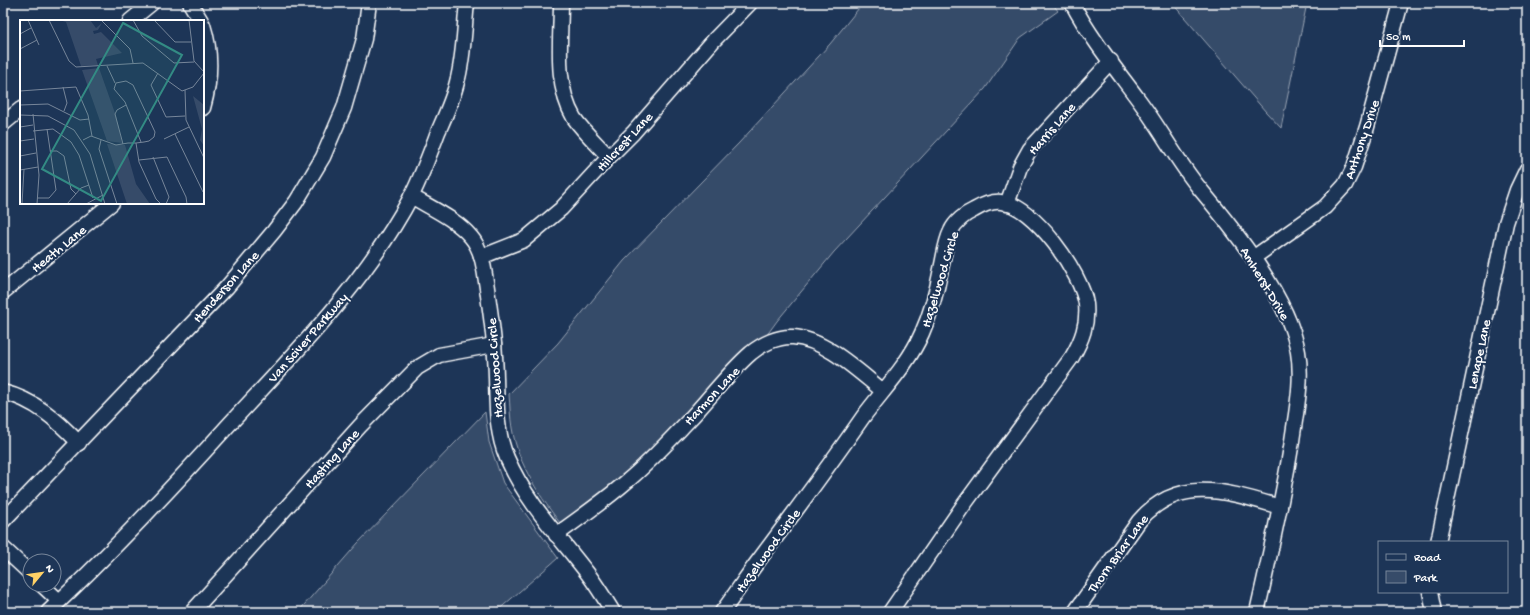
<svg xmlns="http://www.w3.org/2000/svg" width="1530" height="615" font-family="'Gochi Hand',sans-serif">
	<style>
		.green { fill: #364b69; stroke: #9aa5b4 }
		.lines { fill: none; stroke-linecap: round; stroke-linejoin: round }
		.minor-casing { stroke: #fff; stroke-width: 17 }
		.minor { stroke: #1d3557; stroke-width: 14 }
		.labels { text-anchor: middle; stroke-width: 4; stroke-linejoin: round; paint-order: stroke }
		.street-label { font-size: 14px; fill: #fff; stroke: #1d3557 }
		.inset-road { fill: none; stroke: #77869a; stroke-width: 1 }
		.view { fill: #338b84; fill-opacity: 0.15; stroke: #338b84; stroke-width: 2 }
		.inset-edge { fill: none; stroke: #fff; stroke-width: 2 }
	</style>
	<rect width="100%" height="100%" fill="#1d3557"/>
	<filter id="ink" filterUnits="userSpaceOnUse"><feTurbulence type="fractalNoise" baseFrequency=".025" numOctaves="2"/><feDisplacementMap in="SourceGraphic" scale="8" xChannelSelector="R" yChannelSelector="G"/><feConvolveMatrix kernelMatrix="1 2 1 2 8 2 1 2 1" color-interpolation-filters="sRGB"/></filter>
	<g filter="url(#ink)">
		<!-- green -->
		<g class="green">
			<path d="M 863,3 L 1052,3 L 1058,11 L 1020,38 L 985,89 L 834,252 L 777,321 L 753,354 L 650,460 L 563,527 C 541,498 518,465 512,428 C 510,417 510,406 509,394 L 558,343 L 624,261 L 739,143 L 830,44 Z"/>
			<path d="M 1172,3 L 1307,3 L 1281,128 L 1266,112 Z"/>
			<path d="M 485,412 L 489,442 L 503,483 L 558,558 L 496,612 L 298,612 L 358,543 Z"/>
		</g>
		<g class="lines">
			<defs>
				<g id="minor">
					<path d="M 190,3 L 201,21"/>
					<path d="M 561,3 C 561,40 554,84 574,118 C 584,132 597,144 609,157"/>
					<path d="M 1072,3 C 1090,37 1115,68 1138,99 C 1160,128 1177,161 1200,189 C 1235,231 1289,298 1298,352 C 1303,381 1296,412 1292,441 C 1283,498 1270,555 1257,612"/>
					<path d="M 130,21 L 152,3"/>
					<path d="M 203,25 C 212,53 211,80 203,108"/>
					<path d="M 3,124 L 21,109"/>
					<path d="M 411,196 C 431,208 456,219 471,237 C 483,251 484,270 487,288 C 490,311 494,334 495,357 C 498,391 493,426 507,458 C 526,502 559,536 588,574 C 597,586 605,599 613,612"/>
					<path d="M 1007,204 L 1020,167 L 1030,149 L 1111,61"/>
					<path d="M 481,257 L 524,240 L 561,209 L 609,157 L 633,133 L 714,40 L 750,3"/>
					<path d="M 1253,258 L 1325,207 L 1345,185 L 1354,167 L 1367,127 L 1401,3"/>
					<path d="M 3,292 L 112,203"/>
					<path d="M 3,392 C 35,400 57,420 79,443"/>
					<path d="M 3,521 L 227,287 L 274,231 L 296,202 L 323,157 L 344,108 L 364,39 L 369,3"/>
					<path d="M 556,535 C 580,518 604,501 626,482 C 649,463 669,441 689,420 C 710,398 728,373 751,353 C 762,344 778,336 793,337 C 825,339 859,372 883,391"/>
					<path d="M 1438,542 L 1506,223 L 1517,190 L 1527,169"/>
					<path d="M 3,548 L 30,573"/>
					<path d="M 42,585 L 59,601"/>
					<path d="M 1430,592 L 1434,612"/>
					<path d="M 48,612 C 110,554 168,492 225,429 C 292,356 365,284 412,195 C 422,175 430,153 438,132 C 445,116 453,99 457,82 C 464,57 464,29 467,3"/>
					<path d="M 192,612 L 360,426 L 417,368 L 439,355 L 494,345"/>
					<path d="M 722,612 C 735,595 746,577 759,560 C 794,513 829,466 863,417 C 883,390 908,365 922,333 C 931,313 937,290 941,269 C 944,257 945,243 951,231 C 955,222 965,214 974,210 C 981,206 992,201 1001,202 C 1033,204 1082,274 1086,304 C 1088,324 1082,340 1072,357 L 963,506 L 890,612"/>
					<path d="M 1075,612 L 1139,521 C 1179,474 1229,492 1280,507"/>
				</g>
			</defs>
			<!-- minor casing -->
			<use href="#minor" class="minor-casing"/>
			<!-- minor -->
			<use href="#minor" class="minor"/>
		</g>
	</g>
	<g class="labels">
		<!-- street labels -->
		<g class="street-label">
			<text transform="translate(1051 128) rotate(-49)" y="5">Harris Lane</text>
			<text transform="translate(1361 139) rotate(-71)" y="5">Anthony Drive</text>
			<text transform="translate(624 141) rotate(-47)" y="5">Hillcrest Lane</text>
			<text transform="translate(58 248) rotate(-39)" y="5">Heath Lane</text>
			<text transform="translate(939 279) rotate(-73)" y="5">Hazelwood Circle</text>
			<text transform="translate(1266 283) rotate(59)" y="5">Amherst Drive</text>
			<text transform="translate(225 286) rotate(-48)" y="5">Henderson Lane</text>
			<text transform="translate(307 337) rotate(-49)" y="5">Van Sciver Parkway</text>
			<text transform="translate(1478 354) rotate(-78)" y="5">Lenape Lane</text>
			<text transform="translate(494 368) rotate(-94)" y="5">Hazelwood Circle</text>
			<text transform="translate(711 395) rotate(-47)" y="5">Harmon Lane</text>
			<text transform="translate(331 458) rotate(-48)" y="5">Hasting Lane</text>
			<text transform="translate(767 550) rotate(-54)" y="5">Hazelwood Circle</text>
			<text transform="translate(1117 553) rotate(-54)" y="5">Thorn Briar Lane</text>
		</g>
	</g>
	<!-- overview -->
	<g transform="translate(20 20)">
		<rect width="184" height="184" fill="#1d3557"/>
		<path d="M 39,0 L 70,0 L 76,8 L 82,3 L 78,10 L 73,11 L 74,14 L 81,12 L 102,33 L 76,39 L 78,45 L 61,46 L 46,2 ZM 79,48 L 96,96 L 102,123 L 87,121 L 62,50 ZM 173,76 L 184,85 L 184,126 L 180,120 L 182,109 ZM 87,124 L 105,125 L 116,164 L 130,184 L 107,184 Z" fill="#364b69"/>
		<path class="inset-road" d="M 8,0 L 19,25M 29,0 L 49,41 L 56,47 L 123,43 L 162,71 L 173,67 L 184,53M 81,0 L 110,29 L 113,43M 113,0 L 122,16 L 154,43 L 174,42M 134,0 L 155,22 L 171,22M 169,0 L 174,41 L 184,52M 0,14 L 11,8M 0,29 L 17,20M 87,46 L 95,63M 138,53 L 131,65 L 146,97 L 165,96M 43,67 L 47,83 L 44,91M 165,70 L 166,100 L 184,138M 0,71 L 56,67 L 68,95 L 72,116M 0,85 L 28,84 L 60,100 L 69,99M 13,94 L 19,155 L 17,184M 0,95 L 28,96 L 54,110 L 70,134 L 85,184M 0,107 L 13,105M 13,111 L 33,109 L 51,122 L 59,135 L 73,178M 155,114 L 183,172M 144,119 L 169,107M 63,120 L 71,116 L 96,125 L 108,123 L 116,123 L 124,122 L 129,121 L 134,117 L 135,112 L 113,65 L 106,61 L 96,63 L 94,69 L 105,82 L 121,122M 81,120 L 79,129 L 97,184M 0,121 L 14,119M 116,123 L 119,142 L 136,179 L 141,184M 103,124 L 95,94 L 97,90 L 106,85M 30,131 L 37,131 L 44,136 L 51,169 L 56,174M 0,136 L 16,133M 133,137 L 149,177 L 146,184M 119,140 L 147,137 L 166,177 L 167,184M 0,150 L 18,147M 17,178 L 29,178 L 36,170 L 27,109M 2,184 L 4,149M 47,184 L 61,168 L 69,165M 66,184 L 83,175"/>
		<path class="view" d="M 103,3 L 162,35 L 81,181 L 22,149 Z"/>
		<rect width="184" height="184" class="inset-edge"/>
	</g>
	<!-- margin -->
	<rect width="1530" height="615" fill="none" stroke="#1d3557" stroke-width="16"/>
	<rect x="8" y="8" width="1514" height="599" fill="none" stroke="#fff" stroke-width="1.5" filter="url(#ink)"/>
	<!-- legend -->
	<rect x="1378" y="541" width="130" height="52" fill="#1d3557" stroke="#77869a"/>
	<rect x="1386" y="554" width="20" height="6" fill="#1d3557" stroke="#77869a"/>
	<text x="1414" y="561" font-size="12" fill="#ffffff">Road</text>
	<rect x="1386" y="571" width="20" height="12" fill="#364b69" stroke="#77869a"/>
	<text x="1414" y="581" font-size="12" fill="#ffffff">Park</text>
	<!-- north arrow -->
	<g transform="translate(42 573) rotate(61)"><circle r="19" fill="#1d3557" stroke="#77869a"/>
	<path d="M0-3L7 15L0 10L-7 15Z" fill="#ffd166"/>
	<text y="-6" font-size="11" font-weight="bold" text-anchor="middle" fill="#ffffff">N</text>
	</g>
	<!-- scale -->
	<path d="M1380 40v6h84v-6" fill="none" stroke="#ffffff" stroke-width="2"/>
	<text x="1386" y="40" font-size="12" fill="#ffffff" stroke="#1d3557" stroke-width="3" paint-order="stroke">50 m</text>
</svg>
